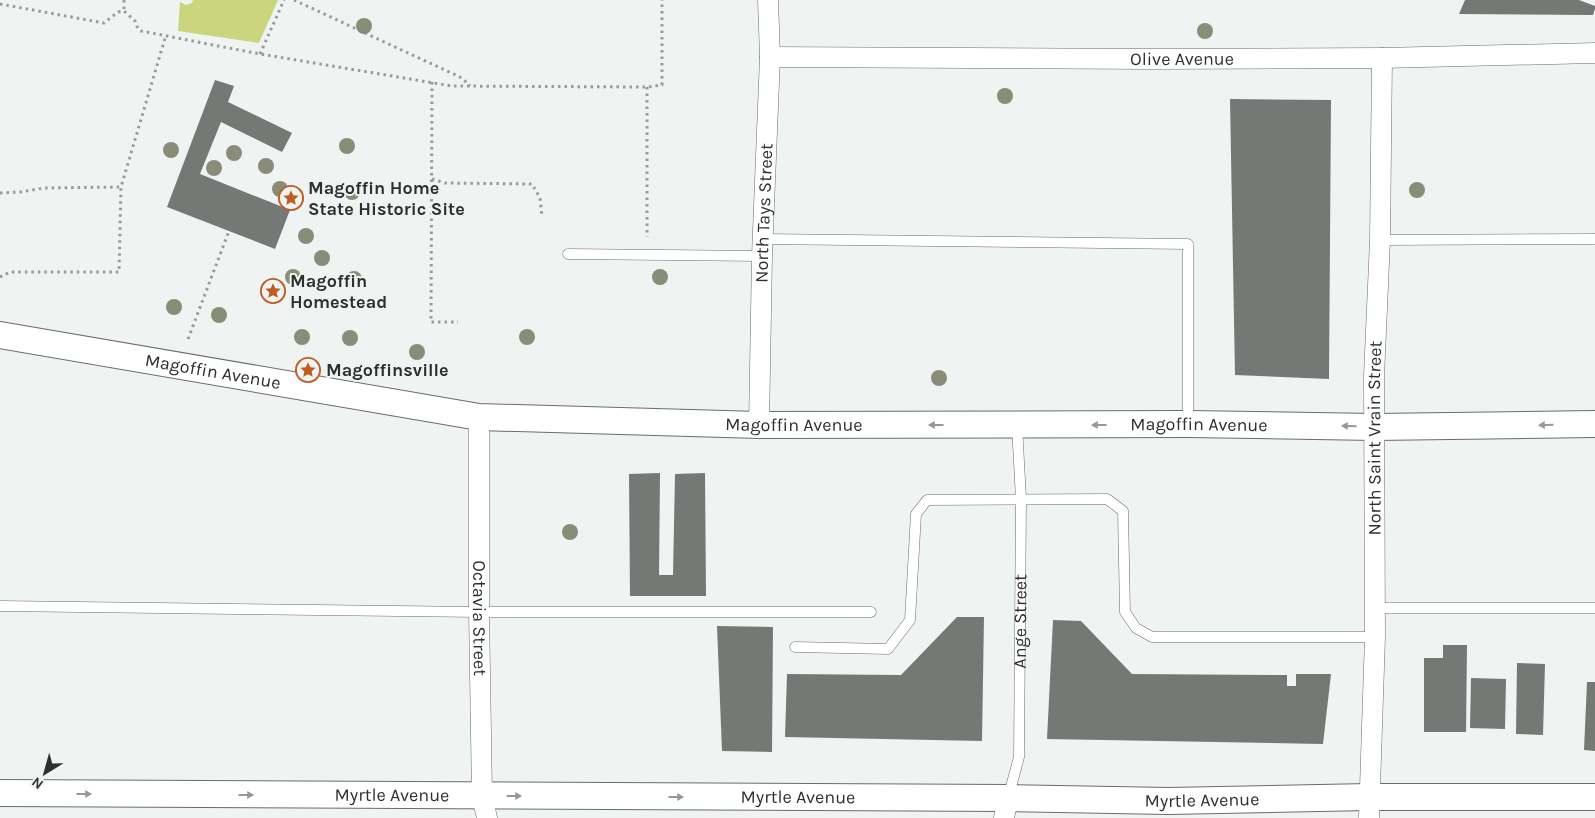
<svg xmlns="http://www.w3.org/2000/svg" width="1595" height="818" font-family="Karla,sans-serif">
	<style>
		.green { fill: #cad57e }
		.building { fill: #767876 }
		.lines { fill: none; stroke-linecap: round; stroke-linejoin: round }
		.service-casing { stroke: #696d6b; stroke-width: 11 }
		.minor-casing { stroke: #696d6b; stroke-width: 21 }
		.tertiary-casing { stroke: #696d6b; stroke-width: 28 }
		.path { stroke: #989b99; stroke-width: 3; stroke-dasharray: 2.5 4; stroke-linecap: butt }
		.service { stroke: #fff; stroke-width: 10 }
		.minor { stroke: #fff; stroke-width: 20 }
		.tertiary { stroke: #fff; stroke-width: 26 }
		.tree { fill: #898d77 }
		.oneway { fill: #969796 }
		.labels { text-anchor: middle; stroke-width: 4; stroke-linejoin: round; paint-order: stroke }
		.street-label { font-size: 18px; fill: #2e2f2e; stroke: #eff3f1 }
		.poi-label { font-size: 18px; font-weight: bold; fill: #2e2f2e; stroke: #eff3f1; text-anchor: start }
	</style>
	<rect width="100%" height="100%" fill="#eff3f1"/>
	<!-- green -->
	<path class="green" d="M 193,0 L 278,0 L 259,43 L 178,31 L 180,2 L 186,5 L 192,3 Z"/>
	<!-- building -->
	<g class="building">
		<path d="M 1465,0 L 1579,0 L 1595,6 L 1595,9 L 1593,15 L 1459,14 Z"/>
		<path d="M 215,80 L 234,86 L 228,102 L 292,133 L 282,152 L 221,122 L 200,174 L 290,210 L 275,249 L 167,207 Z"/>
		<path d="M 1230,99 L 1331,100 L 1329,379 L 1235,375 Z"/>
		<path d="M 660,473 L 659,575 L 673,575 L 675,474 L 705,473 L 706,596 L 630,596 L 629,474 Z"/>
		<path d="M 957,617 L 984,617 L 982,741 L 785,737 L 787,674 L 901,675 Z"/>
		<path d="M 1053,620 L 1081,621 L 1132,674 L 1287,675 L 1287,686 L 1296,686 L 1296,674 L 1331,674 L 1323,744 L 1047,739 Z"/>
		<path d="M 717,626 L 773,627 L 772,752 L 722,751 Z"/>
		<path d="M 1443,645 L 1467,645 L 1466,732 L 1424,732 L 1424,658 L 1443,658 Z"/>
		<path d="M 1517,663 L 1545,664 L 1543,735 L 1516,734 Z"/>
		<path d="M 1471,678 L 1506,679 L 1505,729 L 1470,728 Z"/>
		<path d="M 1587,682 L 1595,682 L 1595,751 L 1584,750 Z"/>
	</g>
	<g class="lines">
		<defs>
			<g id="service">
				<path d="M 762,239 L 1188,244 L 1188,423"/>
				<path d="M 1380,240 L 1595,239"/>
				<path d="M 568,254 L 762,256"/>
				<path d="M 0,606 L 479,612 L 871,612"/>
				<path d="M 1375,608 L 1595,608"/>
				<path d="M 795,647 L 888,649 L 910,620 L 916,514 L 927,500 L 1107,499 L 1123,511 L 1125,612 L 1136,628 L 1152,637 L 1375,637"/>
				<path id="s1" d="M 1008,798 L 1019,757 L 1021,499 L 1017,425"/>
			</g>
			<g id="minor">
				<path id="s2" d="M 770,57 L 1153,59 L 1382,58 L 1595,53"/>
				<path id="s3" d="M 479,417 L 479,612 L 482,796 L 487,818"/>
				<path id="s4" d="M 759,425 L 762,256 L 770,57 L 768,0"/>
				<path d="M 1004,818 L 1008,798"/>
				<path id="s5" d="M 1369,818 L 1375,637 L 1374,376 L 1380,240 L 1382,58"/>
			</g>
			<g id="tertiary">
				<path id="s6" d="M 0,335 L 479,417 L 759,425 L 1188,424 L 1375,427 L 1595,424"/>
				<path id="s7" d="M 0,793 L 1008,798 L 1168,801 L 1369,797 L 1595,797"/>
			</g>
		</defs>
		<!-- service casing -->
		<use href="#service" class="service-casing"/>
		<!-- minor casing -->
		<use href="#minor" class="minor-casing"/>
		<!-- tertiary casing -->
		<use href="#tertiary" class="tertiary-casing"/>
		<!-- path -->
		<g class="path">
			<path d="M 124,0 L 124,11"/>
			<path d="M 294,0 L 462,78 L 470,86"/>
			<path d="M 0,4 L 104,23 L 118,12 L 124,11 L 135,21 L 138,29 L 141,31 L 260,54 L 452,86 L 647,87 L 662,85 L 662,0"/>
			<path d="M 260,54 L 284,0"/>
			<path d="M 432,82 L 431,322 L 458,322"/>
			<path d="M 647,87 L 647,237"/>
			<path d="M 432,179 L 445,183 L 532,184 L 540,198 L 542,216"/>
			<path d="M 0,193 L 20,192 L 44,188 L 121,187"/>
			<path d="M 0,277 L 10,272 L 119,272 L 121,187 L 166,35"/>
			<path d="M 188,339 L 229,231"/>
		</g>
		<!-- service -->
		<use href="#service" class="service"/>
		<!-- minor -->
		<use href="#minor" class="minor"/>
		<!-- tertiary -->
		<use href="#tertiary" class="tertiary"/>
	</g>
	<!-- trees -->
	<g class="tree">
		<circle cx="364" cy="26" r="8"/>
		<circle cx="1205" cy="31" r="8"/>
		<circle cx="1005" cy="96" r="8"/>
		<circle cx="347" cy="146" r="8"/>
		<circle cx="171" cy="150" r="8"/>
		<circle cx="234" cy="153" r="8"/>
		<circle cx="266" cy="166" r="8"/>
		<circle cx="214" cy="168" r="8"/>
		<circle cx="280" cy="189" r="8"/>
		<circle cx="1417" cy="190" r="8"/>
		<circle cx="352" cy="192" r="8"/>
		<circle cx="306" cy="236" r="8"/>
		<circle cx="322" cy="258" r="8"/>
		<circle cx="293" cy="277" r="8"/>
		<circle cx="660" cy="277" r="8"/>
		<circle cx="354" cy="279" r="8"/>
		<circle cx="174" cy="307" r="8"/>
		<circle cx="219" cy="315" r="8"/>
		<circle cx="302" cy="337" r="8"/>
		<circle cx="527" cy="337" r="8"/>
		<circle cx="350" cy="338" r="8"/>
		<circle cx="417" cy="352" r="8"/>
		<circle cx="939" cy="378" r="8"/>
		<circle cx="570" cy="532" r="8"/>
	</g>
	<!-- one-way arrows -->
	<defs><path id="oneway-solid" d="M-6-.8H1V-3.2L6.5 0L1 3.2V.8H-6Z" transform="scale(1.25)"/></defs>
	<g class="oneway">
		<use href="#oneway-solid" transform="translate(936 425) rotate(-180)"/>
		<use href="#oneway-solid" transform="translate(1099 425) rotate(180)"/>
		<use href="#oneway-solid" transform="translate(1546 425) rotate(179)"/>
		<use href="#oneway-solid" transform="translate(1349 426) rotate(-179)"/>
		<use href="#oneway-solid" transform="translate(84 794)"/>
		<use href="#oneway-solid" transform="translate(246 795)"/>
		<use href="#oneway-solid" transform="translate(514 796)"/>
		<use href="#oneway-solid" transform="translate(676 797)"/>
	</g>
	<!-- icons -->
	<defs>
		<symbol id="sight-ring" viewBox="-11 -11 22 22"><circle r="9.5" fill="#eff3f1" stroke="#c05d22" stroke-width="1.5"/><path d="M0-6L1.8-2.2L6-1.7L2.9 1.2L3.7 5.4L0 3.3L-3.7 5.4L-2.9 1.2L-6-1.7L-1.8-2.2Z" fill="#c05d22"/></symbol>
	</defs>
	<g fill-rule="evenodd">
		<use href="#sight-ring" x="277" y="184" width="28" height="28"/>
		<use href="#sight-ring" x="259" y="277" width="28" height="28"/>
		<use href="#sight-ring" x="294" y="356" width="28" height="28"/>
	</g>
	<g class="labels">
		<!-- street labels -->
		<g class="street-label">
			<text dy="6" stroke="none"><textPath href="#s2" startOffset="412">Olive Avenue</textPath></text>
			<text dy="6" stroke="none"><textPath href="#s4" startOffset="212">North Tays Street</textPath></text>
			<text dy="6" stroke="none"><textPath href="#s6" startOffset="216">Magoffin Avenue</textPath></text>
			<text dy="6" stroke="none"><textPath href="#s6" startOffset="801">Magoffin Avenue</textPath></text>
			<text dy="6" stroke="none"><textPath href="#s6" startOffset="1206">Magoffin Avenue</textPath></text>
			<text dy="6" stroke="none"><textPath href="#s5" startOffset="380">North Saint Vrain Street</textPath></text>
			<text dy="6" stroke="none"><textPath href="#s3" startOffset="201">Octavia Street</textPath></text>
			<text dy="6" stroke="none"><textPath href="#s1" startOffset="178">Ange Street</textPath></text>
			<text dy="6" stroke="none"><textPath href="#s7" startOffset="392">Myrtle Avenue</textPath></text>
			<text dy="6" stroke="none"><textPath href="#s7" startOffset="798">Myrtle Avenue</textPath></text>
			<text dy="6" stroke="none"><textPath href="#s7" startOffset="1202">Myrtle Avenue</textPath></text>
		</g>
		<!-- poi labels -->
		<g class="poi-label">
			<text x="308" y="194">Magoffin Home<tspan x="308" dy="21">State Historic Site</tspan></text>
			<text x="290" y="287">Magoffin<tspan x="290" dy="21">Homestead</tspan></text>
			<text x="326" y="376">Magoffinsville</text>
		</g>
	</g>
	<!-- north arrow -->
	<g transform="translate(45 773) rotate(217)" stroke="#eff3f1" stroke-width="4" paint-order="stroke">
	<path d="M0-4L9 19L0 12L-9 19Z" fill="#2e2f2e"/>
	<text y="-8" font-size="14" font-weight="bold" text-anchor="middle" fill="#2e2f2e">N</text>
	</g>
</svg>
